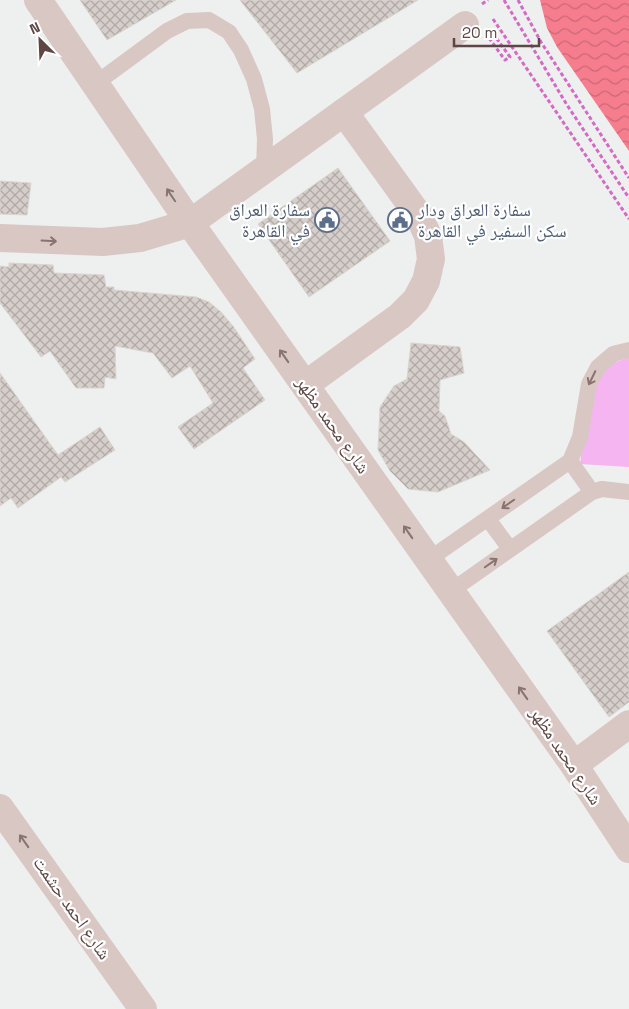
<svg xmlns="http://www.w3.org/2000/svg" width="629" height="1009" font-family="'Space Grotesk','Noto Naskh Arabic',sans-serif">
	<style>
		.grass { fill: #f4b5f1 }
		.water { fill: url(#water-waves) }
		.building { fill: url(#building-cross-hatch); stroke: #dad4d0 }
		.lines { fill: none; stroke-linecap: round; stroke-linejoin: round }
		.path { stroke: #d569c5; stroke-width: 3; stroke-dasharray: 4 2.5; stroke-linecap: butt }
		.service { stroke: #d9c7c4; stroke-width: 16 }
		.minor { stroke: #d9c7c4; stroke-width: 28 }
		.tertiary { stroke: #d9c7c4; stroke-width: 28 }
		.oneway { stroke: #887370 }
		.labels { text-anchor: middle; stroke-width: 4.5; stroke-linejoin: round; paint-order: stroke }
		.service-label { font-size: 18px; fill: #4e5e75; stroke: #fff; text-anchor: end }
		.street-label { font-size: 18px; fill: #5d4643; stroke: #fff }
	</style>
	<defs>
		<pattern id="water-waves" width="16" height="10" patternUnits="userSpaceOnUse" patternTransform="scale(1.25)"><rect width="16" height="10" fill="#f67d8e"/><path d="M0 5q4-4 8 0t8 0" fill="none" stroke="#ca6876"/></pattern>
		<pattern id="building-cross-hatch" width="8" height="8" patternUnits="userSpaceOnUse" patternTransform="scale(1.25)"><rect width="8" height="8" fill="#d6cecb"/><path d="M0 0l8 8M0 8l8-8" fill="none" stroke="#b1a9a6"/></pattern>
	</defs>
	<rect width="100%" height="100%" fill="#edf0ef"/>
	<!-- grass -->
	<path class="grass" d="M 629,358 L 629,467 L 580,464 L 586,417 L 598,367 Z"/>
	<!-- water -->
	<path class="water" d="M 540,0 L 629,0 L 629,151 L 557,47 L 547,28 Z"/>
	<!-- building -->
	<g class="building">
		<path d="M 80,0 L 176,0 L 107,40 Z"/>
		<path d="M 240,0 L 418,0 L 297,73 Z"/>
		<path d="M 338,168 L 390,241 L 309,297 L 258,224 Z"/>
		<path d="M 0,181 L 31,183 L 27,215 L 0,214 Z"/>
		<path d="M 9,263 L 53,265 L 54,273 L 104,275 L 106,287 L 114,287 L 114,290 L 196,297 L 209,302 L 221,312 L 233,326 L 255,359 L 243,368 L 265,400 L 194,449 L 178,427 L 213,403 L 190,366 L 172,378 L 153,353 L 115,346 L 116,379 L 105,377 L 104,388 L 76,388 L 50,351 L 41,357 L 0,303 L 0,266 L 9,267 Z"/>
		<path d="M 411,343 L 460,347 L 464,373 L 440,380 L 439,411 L 445,416 L 451,434 L 464,442 L 490,470 L 438,492 L 408,489 L 390,471 L 378,450 L 380,407 L 394,386 L 407,379 Z"/>
		<path d="M 0,373 L 58,455 L 100,427 L 115,450 L 65,482 L 61,477 L 18,508 L 11,498 L 0,506 Z"/>
		<path d="M 629,572 L 629,702 L 609,717 L 547,631 Z"/>
	</g>
	<g class="lines">
		<!-- path -->
		<g class="path">
			<path d="M 504,0 L 567,105 L 629,198"/>
			<path d="M 518,0 L 541,42 L 629,178"/>
			<path d="M 482,4 L 488,0"/>
			<path d="M 493,19 L 629,219"/>
			<path d="M 489,38 L 505,60 L 510,57 L 492,32"/>
		</g>
		<!-- service -->
		<g class="service">
			<path d="M 95,84 L 167,31 L 187,21 L 209,20 L 229,32 L 241,50 L 254,79 L 262,109 L 265,139 L 264,170"/>
			<path d="M 570,461 L 592,492"/>
			<path d="M 488,519 L 510,549"/>
			<path d="M 428,560 L 570,461 L 580,437 L 589,384 L 598,367 L 613,354 L 629,350"/>
			<path d="M 451,591 L 592,492 L 602,489 L 629,492"/>
		</g>
		<!-- minor -->
		<g class="minor">
			<path d="M 0,238 L 103,242 L 140,238 L 190,223 L 465,25"/>
			<path d="M 305,385 L 400,316 L 416,300 L 426,281 L 431,259 L 428,236 L 419,216 L 344,112"/>
			<path d="M 574,765 L 629,724"/>
			<path d="M 0,808 L 143,1009"/>
		</g>
		<!-- tertiary -->
		<path class="tertiary" d="M 38,0 L 190,223 L 574,765 L 629,849"/>
	</g>
	<!-- one-way arrows -->
	<defs><path id="oneway-shaft" d="M-6 0H5M1.5-3L5.5 0L1.5 3" fill="none" stroke-width="1.6" stroke-linecap="round" stroke-linejoin="round" transform="scale(1.25)"/></defs>
	<g class="oneway">
		<use href="#oneway-shaft" transform="translate(171 195) rotate(-124)"/>
		<use href="#oneway-shaft" transform="translate(49 241) rotate(3)"/>
		<use href="#oneway-shaft" transform="translate(284 356) rotate(-125)"/>
		<use href="#oneway-shaft" transform="translate(592 378) rotate(116)"/>
		<use href="#oneway-shaft" transform="translate(508 504) rotate(145)"/>
		<use href="#oneway-shaft" transform="translate(408 532) rotate(-125)"/>
		<use href="#oneway-shaft" transform="translate(491 563) rotate(-35)"/>
		<use href="#oneway-shaft" transform="translate(523 693) rotate(-125)"/>
		<use href="#oneway-shaft" transform="translate(24 841) rotate(-125)"/>
	</g>
	<!-- icons -->
	<defs>
		<symbol id="civic-ring" viewBox="-11 -11 22 22"><circle r="9.5" fill="#fff" stroke="#5c6f8a" stroke-width="1.5"/><path d="M-.6-6.5H3V-4.5H.6V-3L4-1V1h2V6H-6V1h2V-1L-.6-3ZM-1.2 2.5V6h2.4V2.5Z" fill="#5c6f8a"/></symbol>
	</defs>
	<g fill-rule="evenodd">
		<use href="#civic-ring" x="313" y="206" width="28" height="28"/>
		<use href="#civic-ring" x="386" y="206" width="28" height="28"/>
	</g>
	<g class="labels">
		<!-- service labels -->
		<g class="service-label">
			<text x="310" y="216">سفارة العراق<tspan x="310" dy="21">في القاهرة</tspan></text>
			<text x="418" y="216" text-anchor="start">سفارة العراق ودار<tspan x="418" dy="21">سكن السفير في القاهرة</tspan></text>
		</g>
		<!-- street labels -->
		<g class="street-label">
			<text transform="translate(333 425) rotate(55)" y="6">شارع محمد مظهر</text>
			<text transform="translate(566 756) rotate(56)" y="6">شارع محمد مظهر</text>
			<text transform="translate(72 908) rotate(55)" y="6">شارع احمد حشمت</text>
		</g>
	</g>
	<!-- north arrow -->
	<g transform="translate(40 40) rotate(336)" stroke="#ffffff" stroke-width="4" paint-order="stroke">
	<path d="M0-4L9 19L0 12L-9 19Z" fill="#5d4643"/>
	<text y="-8" font-size="14" font-weight="bold" text-anchor="middle" fill="#5d4643">N</text>
	</g>
	<!-- scale -->
	<path d="M454 38v8h85v-8" fill="none" stroke="#5d4643" stroke-width="2.5"/>
	<text x="462" y="38" font-size="15" fill="#5d4643" stroke="#ffffff" stroke-width="4" paint-order="stroke">20 m</text>
</svg>
